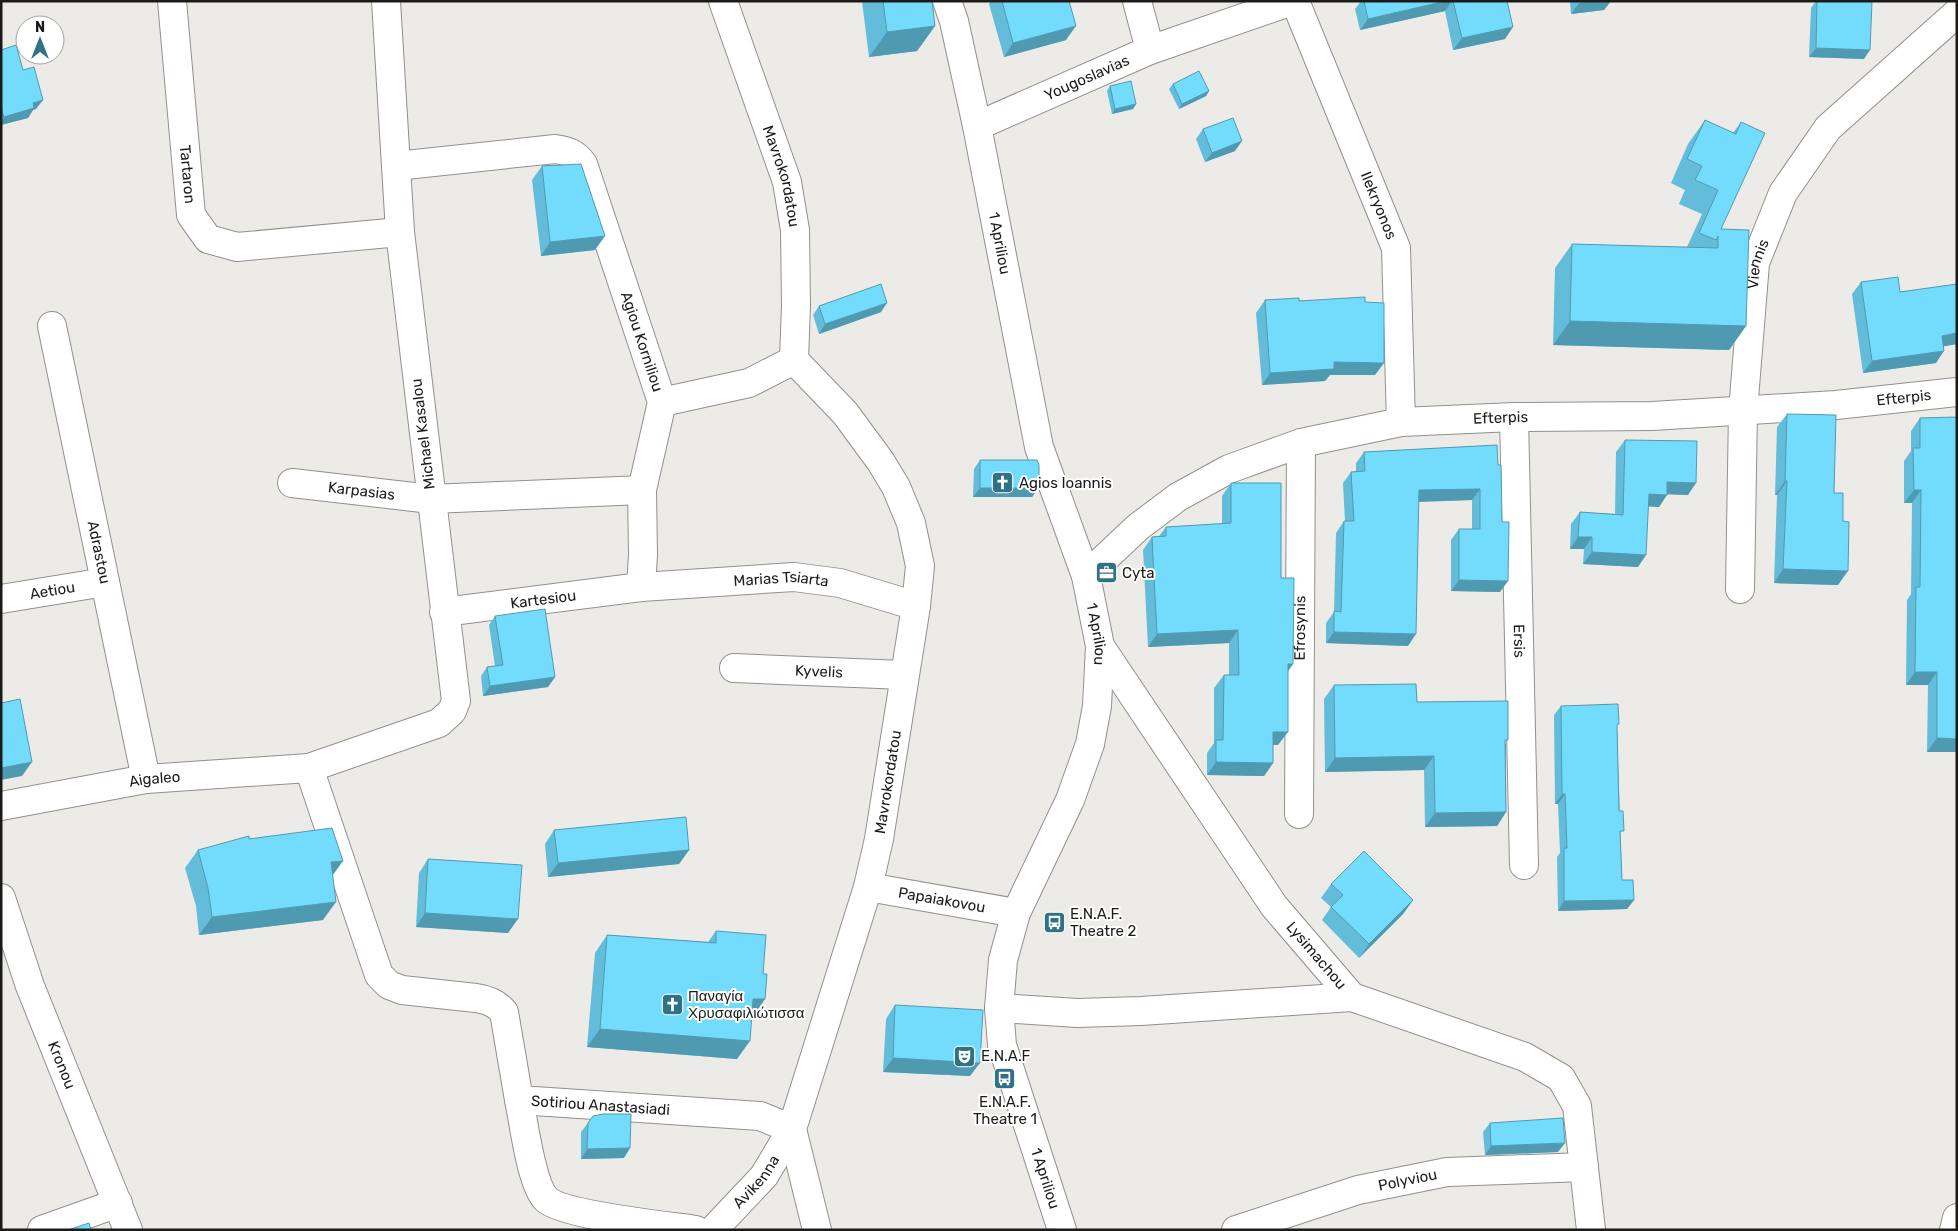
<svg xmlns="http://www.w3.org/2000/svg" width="1958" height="1231" font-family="Rubik,sans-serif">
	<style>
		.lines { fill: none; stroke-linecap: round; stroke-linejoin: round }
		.minor-casing { stroke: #91908d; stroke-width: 30 }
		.major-casing { stroke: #91908d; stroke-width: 30 }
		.minor { stroke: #fff; stroke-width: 28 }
		.major { stroke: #fff; stroke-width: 28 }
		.wall { fill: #63bdda }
		.shaded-wall { fill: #509ab1 }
		.building { fill: #73dcfd; stroke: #509ab1 }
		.labels { text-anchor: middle; stroke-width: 4; stroke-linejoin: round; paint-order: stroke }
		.street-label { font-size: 15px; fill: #1c1b1a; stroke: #fff }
		.poi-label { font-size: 15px; fill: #1c1b1a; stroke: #fff; text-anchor: start }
	</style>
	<rect width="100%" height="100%" fill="#edebe8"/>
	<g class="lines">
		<defs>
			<g id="minor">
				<path id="s1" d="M 172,1 L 191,215 L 208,239 L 237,247 L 400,232"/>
				<path id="s2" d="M 723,1 L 787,182 L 795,230 L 796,305 L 794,360 L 845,413 L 881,462 L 896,487 L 911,523 L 920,566 L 916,606 L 879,839 L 868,887 L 792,1129 L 817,1230"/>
				<path id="s3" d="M 1295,1 L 1396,248 L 1401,422"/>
				<path d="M 1150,50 L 1292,1"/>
				<path id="s4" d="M 977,126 L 1150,50 L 1137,1"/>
				<path id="s5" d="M 396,166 L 555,149 C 568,151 575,153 583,164 L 662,402 L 642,490 L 643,555 L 641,587"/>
				<path id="s6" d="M 52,326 L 146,779"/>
				<path d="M 662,402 L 749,383 L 794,360"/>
				<path id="s7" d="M 1514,417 L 1524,865"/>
				<path id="s8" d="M 292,483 L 431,499 L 642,490"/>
				<path id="s9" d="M 1086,576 L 1138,527 L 1178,497 L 1229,469 L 1301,443 L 1401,422 L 1514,417 L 1652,416 L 1836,405 L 1957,392"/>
				<path id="s10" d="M 1740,589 L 1743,411 L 1755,263 L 1783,193 L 1828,128 L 1957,13"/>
				<path id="s11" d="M 1,599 L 105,582"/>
				<path id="s12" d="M 444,612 L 641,587 L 794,577 L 840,583 L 916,606"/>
				<path id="s13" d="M 1100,646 L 1274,906 L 1352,997 L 1525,1057 L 1561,1078 L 1577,1106 L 1591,1230"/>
				<path id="s14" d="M 734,668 L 904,675"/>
				<path id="s15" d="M 309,768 L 379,975 L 389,985 L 402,990 L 476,998 C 488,1000 496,1003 504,1012 L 519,1100 L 760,1116 L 792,1129"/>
				<path id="s16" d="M 1,806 L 146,779 L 309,768 L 439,723 L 452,711 L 456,701 L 400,232 L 386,1"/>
				<path id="s17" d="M 1299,814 L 1301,443"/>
				<path id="s18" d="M 868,887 L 1016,913"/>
				<path id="s19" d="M 1,898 L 30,986 L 128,1230"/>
				<path d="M 999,1008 L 1077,1013 L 1141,1011 L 1352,997"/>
				<path d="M 519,1100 C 524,1123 531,1184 546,1199 C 562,1215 669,1226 696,1230"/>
				<path d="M 42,1230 L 118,1203"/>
				<path id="s20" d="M 713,1230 L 764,1176 L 792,1129"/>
				<path id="s21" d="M 1236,1230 L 1358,1190 L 1447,1172 L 1584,1167"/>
				<path d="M 1954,1230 L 1957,1218"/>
			</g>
			<g id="major">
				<path id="s22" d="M 947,1 L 954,21 L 977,126 L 1039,447 L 1086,576 L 1100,646 L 1097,706 L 1090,744 L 1070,800 L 1016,913 L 1003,960 L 999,1008 L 1002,1045 L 1062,1230"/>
			</g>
		</defs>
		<!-- minor casing -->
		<use href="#minor" class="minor-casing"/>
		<!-- major casing -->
		<use href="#major" class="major-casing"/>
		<!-- minor -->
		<use href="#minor" class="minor"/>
		<!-- major -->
		<use href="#major" class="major"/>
	</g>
	<!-- wall -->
	<g class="wall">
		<path d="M 862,1 L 932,1 L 935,26 L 917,51 L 869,57 Z"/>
		<path d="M 991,1 L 1069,1 L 1066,40 L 1004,57 L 989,4 Z"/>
		<path d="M 1361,1 L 1507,1 L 1505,39 L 1453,50 L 1445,11 L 1360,30 L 1355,9 Z"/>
		<path d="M 1570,1 L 1611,1 L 1604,10 L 1571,14 Z"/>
		<path d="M 1816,1 L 1872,1 L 1864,59 L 1809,57 L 1811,8 Z"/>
		<path d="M 1,50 L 23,70 L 36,109 L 33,110 L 28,118 L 1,125 Z"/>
		<path d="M 1173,84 L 1209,91 L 1206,96 L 1179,109 L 1169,89 Z"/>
		<path d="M 1110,86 L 1136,104 L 1133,109 L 1112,114 L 1107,91 Z"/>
		<path d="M 1705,120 L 1733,133 L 1741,122 L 1721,229 L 1746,326 L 1729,350 L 1553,345 L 1555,268 L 1572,244 L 1687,247 L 1702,214 L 1679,204 L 1685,190 L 1671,183 L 1688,144 Z"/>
		<path d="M 1203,129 L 1235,151 L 1205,162 L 1196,139 Z"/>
		<path d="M 542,166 L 595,250 L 541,256 L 532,180 Z"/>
		<path d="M 1861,282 L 1900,292 L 1956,284 L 1957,283 L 1957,344 L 1944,346 L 1936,363 L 1863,373 L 1852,294 Z"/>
		<path d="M 1265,300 L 1365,302 L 1375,375 L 1330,375 L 1325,381 L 1262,385 L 1256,313 Z"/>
		<path d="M 819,306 L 881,312 L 819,334 L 813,315 Z"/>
		<path d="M 1787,414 L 1834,493 L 1843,521 L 1838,585 L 1774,583 L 1777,495 L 1775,495 L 1777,427 Z"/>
		<path d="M 1957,417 L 1957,752 L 1927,752 L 1928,685 L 1906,685 L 1907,600 L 1911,594 L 1912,503 L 1904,503 L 1904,461 L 1911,451 L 1911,431 L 1920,418 Z"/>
		<path d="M 1625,440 L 1688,495 L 1667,494 L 1659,507 L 1649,506 L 1638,567 L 1583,564 L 1584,549 L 1570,549 L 1571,524 L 1580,512 L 1615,514 L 1616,452 Z"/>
		<path d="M 1497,445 L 1500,592 L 1451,591 L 1451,540 L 1459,529 L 1472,529 L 1472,500 L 1418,502 L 1408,646 L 1326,643 L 1326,623 L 1334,612 L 1336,533 L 1344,521 L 1345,521 L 1343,483 L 1351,472 L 1356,472 L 1356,463 L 1364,452 Z"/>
		<path d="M 980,460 L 1039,488 L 1032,497 L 973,497 L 974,469 Z"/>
		<path d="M 1231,483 L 1281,578 L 1288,672 L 1278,745 L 1273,745 L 1273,763 L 1264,776 L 1207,775 L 1207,753 L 1214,743 L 1214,688 L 1224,675 L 1229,675 L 1229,643 L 1148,647 L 1143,550 L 1152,537 L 1159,536 L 1166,527 L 1222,524 L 1222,496 Z"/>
		<path d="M 495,616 L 555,677 L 548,687 L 483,696 L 481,676 L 487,667 L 495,666 L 489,625 Z"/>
		<path d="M 1334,685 L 1417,702 L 1506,744 L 1506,812 L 1497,826 L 1425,827 L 1424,770 L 1325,772 L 1324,699 Z"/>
		<path d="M 1561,706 L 1617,728 L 1622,880 L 1634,900 L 1627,909 L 1558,911 L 1557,857 L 1560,853 L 1558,804 L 1555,804 L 1554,715 Z"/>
		<path d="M 554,830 L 689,850 L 679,864 L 548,877 L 545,844 Z"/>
		<path d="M 249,839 L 333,876 L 323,920 L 199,935 L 196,906 L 185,868 L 198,850 Z"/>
		<path d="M 428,859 L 508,933 L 416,927 L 419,873 Z"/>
		<path d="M 1331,884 L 1413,900 L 1403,914 L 1359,958 L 1322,920 L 1331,907 L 1321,898 Z"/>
		<path d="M 716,931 L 752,1018 L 737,1059 L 587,1047 L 595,953 L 607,935 L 708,942 Z"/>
		<path d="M 895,1005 L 970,1076 L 883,1072 L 886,1019 Z"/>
		<path d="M 588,1123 L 624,1158 L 581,1159 L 581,1132 Z"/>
		<path d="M 1490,1123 L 1558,1152 L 1485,1155 L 1483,1132 Z"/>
	</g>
	<!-- shaded-wall -->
	<g class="shaded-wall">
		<path d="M 1446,1 L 1452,1 L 1445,11 L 1360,30 L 1368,19 Z"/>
		<path d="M 1591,1 L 1611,1 L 1604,10 L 1571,14 L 1579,3 Z"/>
		<path d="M 935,26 L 917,51 L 869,57 L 887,32 Z"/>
		<path d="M 1076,26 L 1066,40 L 1004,57 L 1013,43 Z"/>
		<path d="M 1513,27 L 1505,39 L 1453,50 L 1462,38 Z"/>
		<path d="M 1816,48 L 1870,50 L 1864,59 L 1809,57 Z"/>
		<path d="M 1209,91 L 1206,96 L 1179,109 L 1182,104 Z"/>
		<path d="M 43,100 L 36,109 L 33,110 L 28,118 L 1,125 L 1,121 L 4,117 L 33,103 Z"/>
		<path d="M 1136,104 L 1133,109 L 1112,114 L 1115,109 Z"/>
		<path d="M 1242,141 L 1235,151 L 1205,162 L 1212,153 Z"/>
		<path d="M 605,236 L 595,250 L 541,256 L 550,242 Z"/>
		<path d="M 887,303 L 881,312 L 819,334 L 825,324 Z"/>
		<path d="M 1570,321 L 1746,326 L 1729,350 L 1553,345 Z"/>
		<path d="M 1957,333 L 1957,344 L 1934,348 L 1942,336 Z"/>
		<path d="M 1944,351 L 1936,363 L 1863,373 L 1872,361 Z"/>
		<path d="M 1334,362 L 1384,363 L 1375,375 L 1330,375 L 1325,381 L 1262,385 L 1270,373 Z"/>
		<path d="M 1785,481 L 1787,481 L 1777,495 L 1775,495 Z"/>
		<path d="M 1667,482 L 1696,483 L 1688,495 L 1659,494 Z"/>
		<path d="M 980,488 L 1039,488 L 1032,497 L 973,497 Z"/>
		<path d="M 1480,489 L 1472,500 L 1410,502 L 1419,490 Z"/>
		<path d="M 1914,490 L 1921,490 L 1912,503 L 1904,503 Z"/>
		<path d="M 1649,494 L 1667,495 L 1659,507 L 1641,506 Z"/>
		<path d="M 1578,537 L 1592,537 L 1584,549 L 1570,549 Z"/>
		<path d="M 1592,552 L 1646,555 L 1638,567 L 1583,564 Z"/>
		<path d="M 1783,569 L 1848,571 L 1838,585 L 1774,583 Z"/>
		<path d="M 1459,580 L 1508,581 L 1500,592 L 1451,591 Z"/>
		<path d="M 1238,630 L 1229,643 L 1148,647 L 1157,634 Z"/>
		<path d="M 1334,632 L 1416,634 L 1408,646 L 1326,643 Z"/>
		<path d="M 1288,664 L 1293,664 L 1284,677 Z"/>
		<path d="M 1915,672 L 1937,672 L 1928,685 L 1906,685 Z"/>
		<path d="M 555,677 L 548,687 L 483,696 L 490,686 Z"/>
		<path d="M 1273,732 L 1288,732 L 1278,745 L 1264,745 Z"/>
		<path d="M 1937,738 L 1957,739 L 1957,752 L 1927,752 Z"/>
		<path d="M 1434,756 L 1424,770 L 1325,772 L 1335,758 Z"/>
		<path d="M 32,762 L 22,776 L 1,780 L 1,768 Z"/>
		<path d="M 1216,762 L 1273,763 L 1264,776 L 1207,775 Z"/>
		<path d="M 1562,794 L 1565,794 L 1558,804 L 1555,804 Z"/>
		<path d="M 1506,812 L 1497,826 L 1425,827 L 1435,813 Z"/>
		<path d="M 689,850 L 679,864 L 548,877 L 558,863 Z"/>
		<path d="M 343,861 L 330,879 L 331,862 Z"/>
		<path d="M 1413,900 L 1403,914 L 1359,958 L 1369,944 Z"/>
		<path d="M 1634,900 L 1627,909 L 1558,911 L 1564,901 Z"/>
		<path d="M 336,902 L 323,920 L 199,935 L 212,917 Z"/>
		<path d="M 425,913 L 518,919 L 508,933 L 416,927 Z"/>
		<path d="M 753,999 L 765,999 L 752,1018 Z"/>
		<path d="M 600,1029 L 750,1041 L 737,1059 L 587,1047 Z"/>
		<path d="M 893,1058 L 980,1063 L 970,1076 L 883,1072 Z"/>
		<path d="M 1565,1143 L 1558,1152 L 1485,1155 L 1491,1146 Z"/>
		<path d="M 630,1148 L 624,1158 L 581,1159 L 587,1149 Z"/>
	</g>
	<!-- building -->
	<g class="building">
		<path d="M 883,1 L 932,1 L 935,26 L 887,32 Z"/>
		<path d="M 1002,1 L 1069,1 L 1076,26 L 1013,43 Z"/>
		<path d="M 1364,1 L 1446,1 L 1368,19 Z"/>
		<path d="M 1453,1 L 1507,1 L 1513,27 L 1462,38 Z"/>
		<path d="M 1817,1 L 1872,1 L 1870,50 L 1816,48 Z"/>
		<path d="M 16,45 L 23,70 L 34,67 L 43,100 L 33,103 L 34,108 L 4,117 L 1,108 L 1,50 Z"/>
		<path d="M 1199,71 L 1209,91 L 1182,104 L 1173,84 Z"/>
		<path d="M 1131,81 L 1136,104 L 1115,109 L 1110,86 Z"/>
		<path d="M 1233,118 L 1242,141 L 1212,153 L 1203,129 Z"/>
		<path d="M 1705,120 L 1736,134 L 1741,122 L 1765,133 L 1721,229 L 1749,230 L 1746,326 L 1570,321 L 1572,244 L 1718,248 L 1718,236 L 1716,240 L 1699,233 L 1718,190 L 1695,180 L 1702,166 L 1687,159 Z"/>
		<path d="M 581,164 L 605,236 L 550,242 L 542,166 Z"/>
		<path d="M 1898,277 L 1900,292 L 1957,284 L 1957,333 L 1942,336 L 1944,351 L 1872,361 L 1861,282 Z"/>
		<path d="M 881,284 L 887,303 L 825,324 L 819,306 Z"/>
		<path d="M 1365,297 L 1365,302 L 1384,303 L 1384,363 L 1334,362 L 1334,369 L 1270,373 L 1265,300 L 1299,298 L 1299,301 Z"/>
		<path d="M 1787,414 L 1836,415 L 1834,493 L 1843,493 L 1843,521 L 1849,522 L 1848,571 L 1783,569 L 1787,481 L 1785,481 Z"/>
		<path d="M 1957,417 L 1957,739 L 1937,738 L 1937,672 L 1915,672 L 1916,587 L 1920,587 L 1921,490 L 1914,490 L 1913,448 L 1920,448 L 1920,418 Z"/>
		<path d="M 1625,440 L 1697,441 L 1696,483 L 1667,482 L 1667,495 L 1649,494 L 1646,555 L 1592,552 L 1592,537 L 1578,537 L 1580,512 L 1623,515 Z"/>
		<path d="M 1497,445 L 1498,465 L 1501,465 L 1502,522 L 1509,522 L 1508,581 L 1459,580 L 1459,529 L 1480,529 L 1480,489 L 1419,490 L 1416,634 L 1334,632 L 1334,611 L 1341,612 L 1344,521 L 1354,521 L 1351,472 L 1365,471 L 1364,452 Z"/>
		<path d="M 980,460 L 1037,460 L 1039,465 L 1039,488 L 980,488 Z"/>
		<path d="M 1231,483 L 1281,483 L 1281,578 L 1294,578 L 1293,664 L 1288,664 L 1288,732 L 1273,732 L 1273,763 L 1216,762 L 1216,740 L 1223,740 L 1224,675 L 1239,675 L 1238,630 L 1157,634 L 1152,537 L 1166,536 L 1166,527 L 1231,523 Z"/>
		<path d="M 545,609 L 555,677 L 490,686 L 487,667 L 503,665 L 495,616 Z"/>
		<path d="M 1416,684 L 1417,702 L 1508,701 L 1508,740 L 1505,740 L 1506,812 L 1435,813 L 1434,756 L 1335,758 L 1334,685 Z"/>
		<path d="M 20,699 L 32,762 L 1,768 L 1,703 Z"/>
		<path d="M 1618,704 L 1619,724 L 1617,725 L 1619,811 L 1623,811 L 1624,831 L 1620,831 L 1622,880 L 1633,880 L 1634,900 L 1564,901 L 1564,848 L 1567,848 L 1565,794 L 1562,794 L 1561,706 Z"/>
		<path d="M 686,817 L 689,850 L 558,863 L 554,830 Z"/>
		<path d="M 332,828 L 343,861 L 331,862 L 336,902 L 212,917 L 208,888 L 198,850 L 249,836 L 249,839 Z"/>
		<path d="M 1364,851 L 1413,900 L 1369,944 L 1331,907 L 1343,895 L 1331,884 Z"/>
		<path d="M 428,859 L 522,865 L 518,919 L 425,913 Z"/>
		<path d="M 716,931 L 766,935 L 763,974 L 767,974 L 765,999 L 753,999 L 750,1041 L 600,1029 L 607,935 L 716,943 Z"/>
		<path d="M 895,1005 L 983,1010 L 980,1063 L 893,1058 Z"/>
		<path d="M 603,1114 L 631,1114 L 630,1148 L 587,1149 L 588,1123 L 593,1116 Z"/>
		<path d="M 1563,1118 L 1565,1143 L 1491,1146 L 1490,1123 Z"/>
		<path d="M 89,1223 L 91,1230 L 68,1230 Z"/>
		<path d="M 1055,1229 L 1055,1230 L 1033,1230 Z"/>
	</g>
	<!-- icons -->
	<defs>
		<symbol id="church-square" viewBox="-11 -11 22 22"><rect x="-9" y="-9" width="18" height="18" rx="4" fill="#307185" stroke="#fff"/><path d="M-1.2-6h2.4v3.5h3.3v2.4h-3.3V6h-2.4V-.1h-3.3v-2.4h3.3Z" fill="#fff"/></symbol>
		<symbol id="office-square" viewBox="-11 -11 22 22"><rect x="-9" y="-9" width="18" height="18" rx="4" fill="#307185" stroke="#fff"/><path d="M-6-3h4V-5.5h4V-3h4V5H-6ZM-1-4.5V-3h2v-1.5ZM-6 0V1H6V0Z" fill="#fff"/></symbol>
		<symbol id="bus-square" viewBox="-11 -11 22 22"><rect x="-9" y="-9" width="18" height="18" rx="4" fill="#307185" stroke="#fff"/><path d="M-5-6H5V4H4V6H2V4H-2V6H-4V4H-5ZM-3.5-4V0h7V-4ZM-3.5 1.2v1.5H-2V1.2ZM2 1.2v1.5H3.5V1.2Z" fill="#fff"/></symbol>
		<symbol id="theatre-square" viewBox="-11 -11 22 22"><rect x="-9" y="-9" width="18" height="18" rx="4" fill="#307185" stroke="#fff"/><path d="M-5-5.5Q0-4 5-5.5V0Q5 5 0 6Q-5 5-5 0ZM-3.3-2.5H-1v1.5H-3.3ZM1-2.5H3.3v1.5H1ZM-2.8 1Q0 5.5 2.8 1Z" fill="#fff"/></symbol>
	</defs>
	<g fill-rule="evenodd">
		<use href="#church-square" x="990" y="470" width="25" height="25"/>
		<use href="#office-square" x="1094" y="560" width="25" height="25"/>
		<use href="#bus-square" x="1042" y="910" width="25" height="25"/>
		<use href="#church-square" x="660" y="992" width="25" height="25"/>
		<use href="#theatre-square" x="952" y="1044" width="25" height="25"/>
		<use href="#bus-square" x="992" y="1066" width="25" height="25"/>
	</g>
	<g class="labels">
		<!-- street labels -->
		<g class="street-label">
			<text dy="5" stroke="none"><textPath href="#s4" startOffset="120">Yougoslavias</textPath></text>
			<text dy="5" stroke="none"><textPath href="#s1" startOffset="174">Tartaron</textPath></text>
			<text dy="5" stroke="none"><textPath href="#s2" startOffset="185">Mavrokordatou</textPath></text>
			<text dy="5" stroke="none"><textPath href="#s3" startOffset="221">Ilekryonos</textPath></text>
			<text dy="5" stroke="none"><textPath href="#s22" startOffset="248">1 Apriliou</textPath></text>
			<text dy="5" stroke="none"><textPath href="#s10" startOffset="326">Viennis</textPath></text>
			<text dy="5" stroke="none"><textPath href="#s5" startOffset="380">Agiou Korniliou</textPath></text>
			<text dy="5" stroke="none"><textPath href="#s9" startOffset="862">Efterpis</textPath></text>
			<text dy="5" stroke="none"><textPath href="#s9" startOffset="458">Efterpis</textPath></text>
			<text transform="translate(423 434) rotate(-97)" y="5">Michael Kasalou</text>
			<text dy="5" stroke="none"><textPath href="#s8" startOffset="70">Karpasias</textPath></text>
			<text dy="5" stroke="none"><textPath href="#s6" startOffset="231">Adrastou</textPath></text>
			<text dy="5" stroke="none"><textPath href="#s12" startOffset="339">Marias Tsiarta</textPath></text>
			<text dy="5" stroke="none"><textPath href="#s11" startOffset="52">Aetiou</textPath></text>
			<text dy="5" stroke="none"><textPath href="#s12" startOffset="100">Kartesiou</textPath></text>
			<text dy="5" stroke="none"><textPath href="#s17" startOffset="186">Efrosynis</textPath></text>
			<text dy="5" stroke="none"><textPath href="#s22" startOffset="652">1 Apriliou</textPath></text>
			<text dy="5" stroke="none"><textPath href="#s7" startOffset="224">Ersis</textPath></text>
			<text dy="5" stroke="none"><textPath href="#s14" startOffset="85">Kyvelis</textPath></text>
			<text dy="5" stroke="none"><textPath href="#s16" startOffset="156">Aigaleo</textPath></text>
			<text transform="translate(888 782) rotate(-81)" y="5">Mavrokordatou</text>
			<text dy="5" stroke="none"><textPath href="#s18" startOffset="75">Papaiakovou</textPath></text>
			<text dy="5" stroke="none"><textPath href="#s13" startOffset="378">Lysimachou</textPath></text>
			<text dy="5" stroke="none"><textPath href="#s19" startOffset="178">Kronou</textPath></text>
			<text dy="5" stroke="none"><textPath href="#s15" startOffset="524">Sotiriou Anastasiadi</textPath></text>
			<text dy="5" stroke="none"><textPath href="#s22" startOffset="1222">1 Apriliou</textPath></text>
			<text dy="5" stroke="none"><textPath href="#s21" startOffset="179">Polyviou</textPath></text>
			<text dy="5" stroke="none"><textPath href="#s20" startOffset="65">Avikenna</textPath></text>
		</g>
		<!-- poi labels -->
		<g class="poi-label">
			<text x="1019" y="488">Agios Ioannis</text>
			<text x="1122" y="578">Cyta</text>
			<text x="1070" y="919">E.N.A.F.<tspan x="1070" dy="17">Theatre 2</tspan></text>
			<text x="688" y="1001">Παναγία<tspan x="688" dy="17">Χρυσαφιλιώτισσα</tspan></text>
			<text x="981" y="1061">E.N.A.F</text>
			<text x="1005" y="1107" text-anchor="middle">E.N.A.F.<tspan x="1005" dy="17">Theatre 1</tspan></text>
		</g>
	</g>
	<!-- border -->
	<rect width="1958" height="1231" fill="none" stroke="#1c1b1a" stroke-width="5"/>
	<!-- north arrow -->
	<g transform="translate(40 40)"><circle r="24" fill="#ffffff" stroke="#a4a4a3"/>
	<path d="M0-4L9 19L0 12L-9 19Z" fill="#307185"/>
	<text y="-8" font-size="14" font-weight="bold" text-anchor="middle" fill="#1c1b1a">N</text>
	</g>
</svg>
